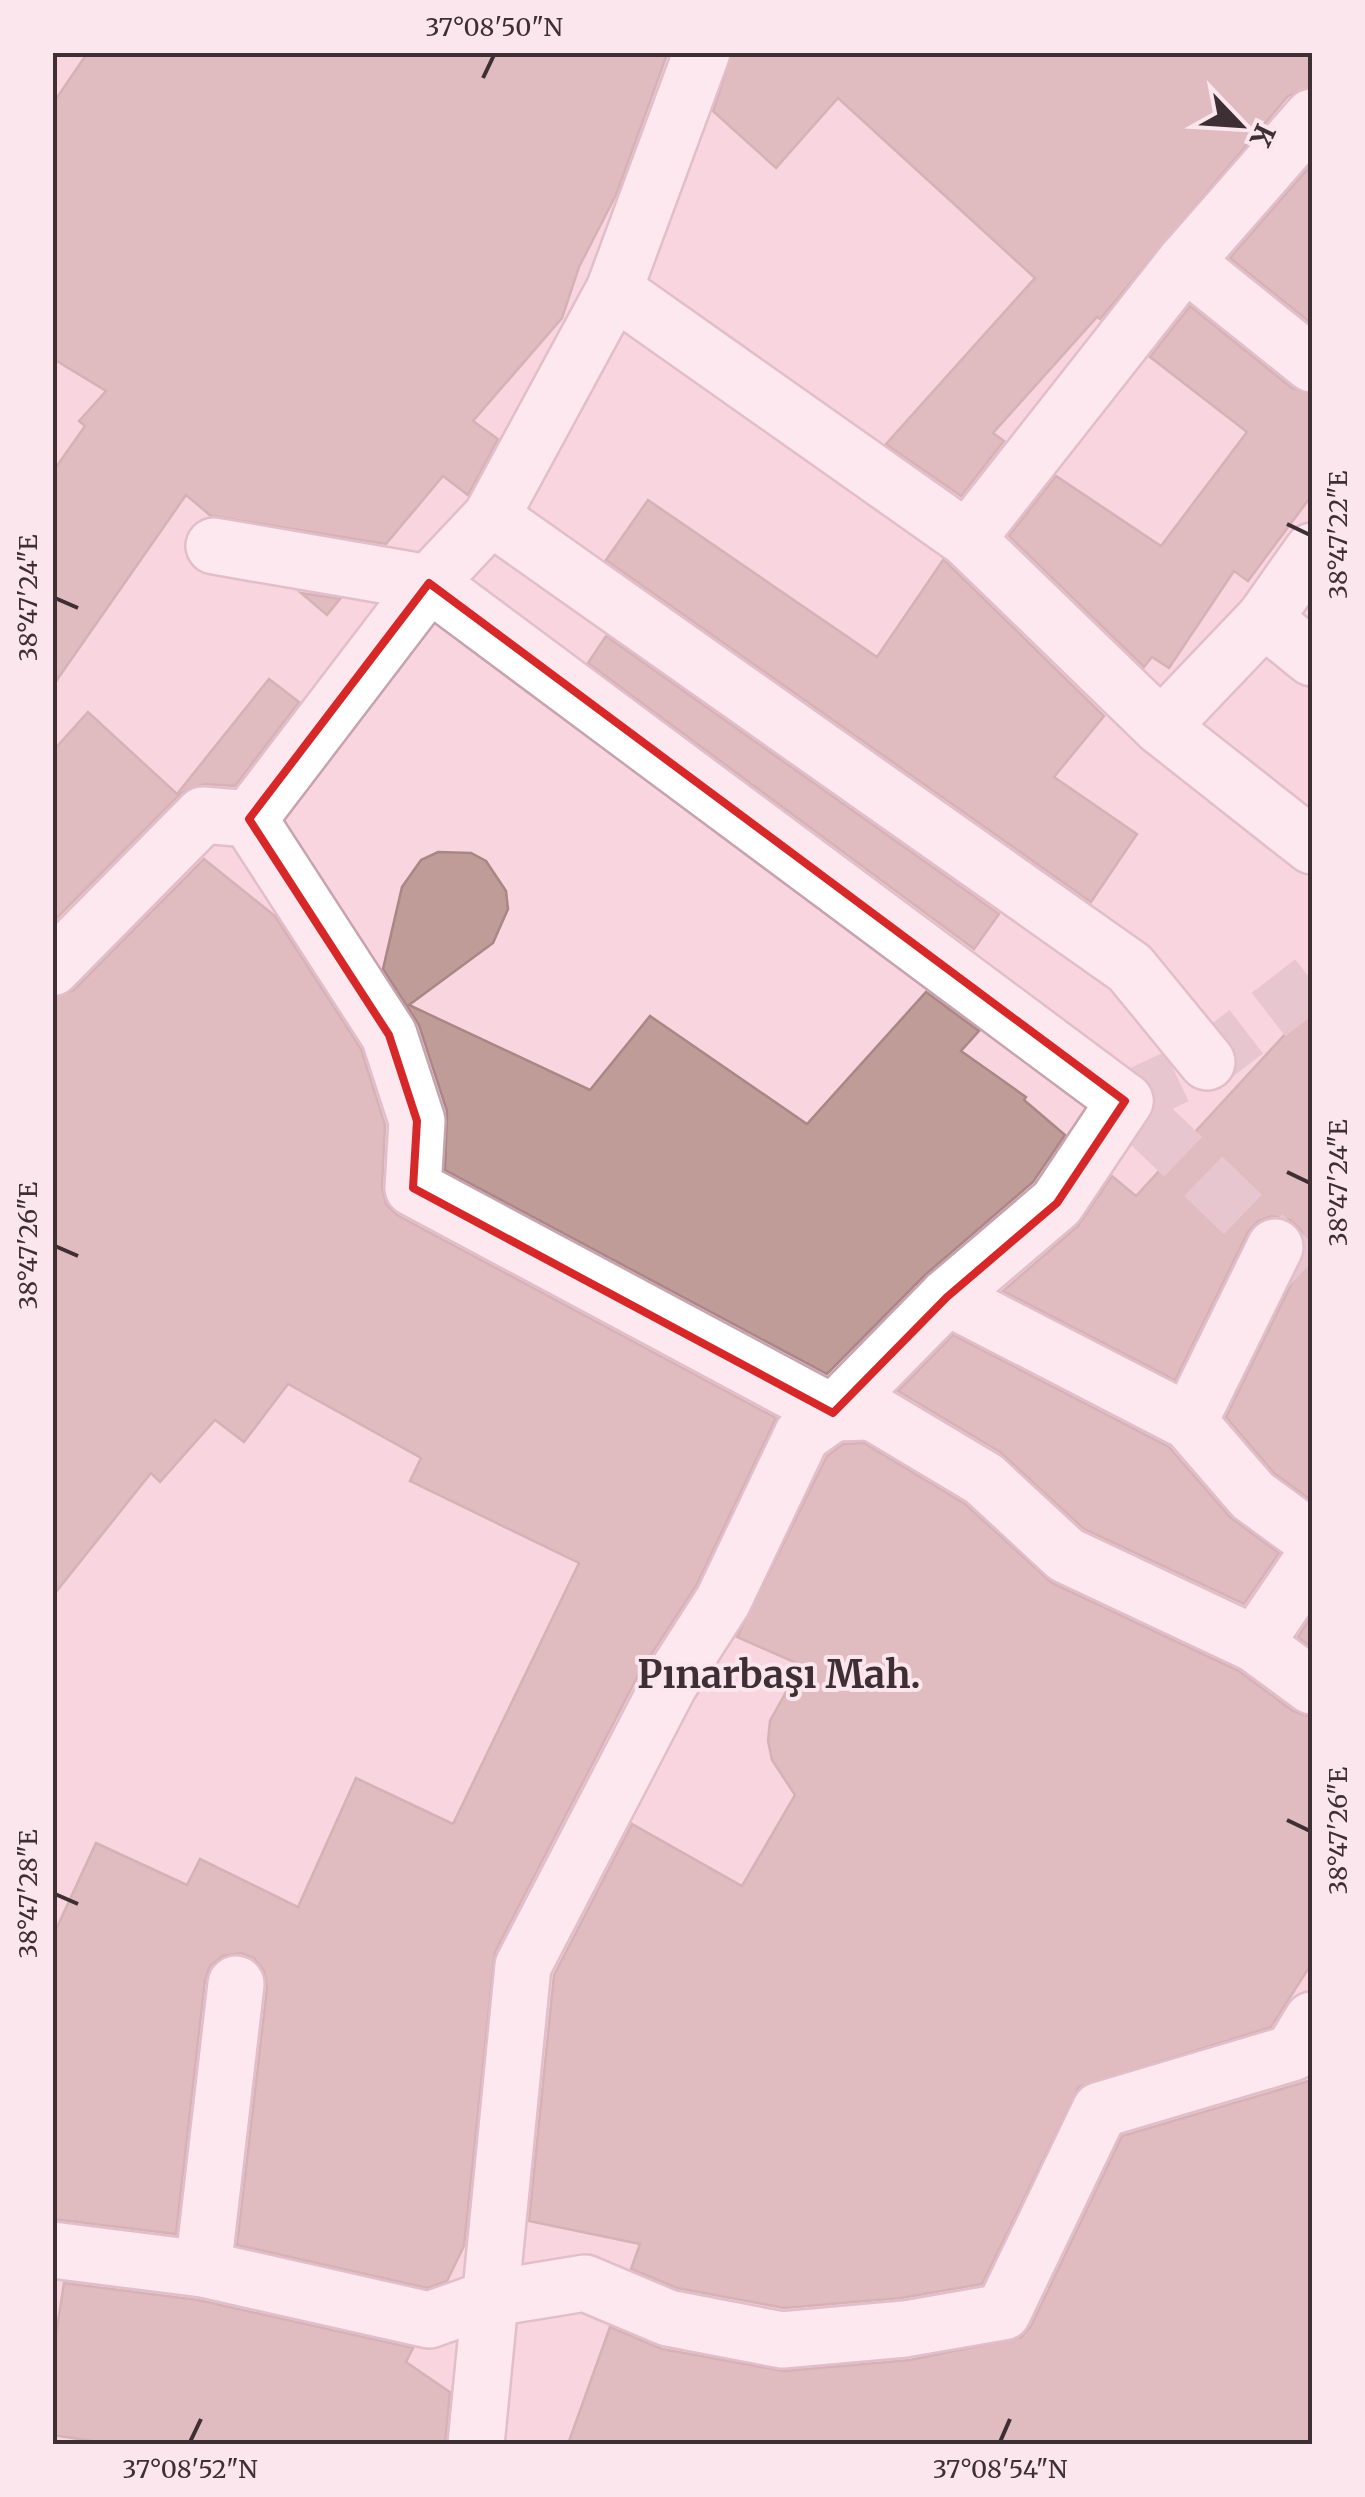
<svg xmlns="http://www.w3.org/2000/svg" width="1365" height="2497" font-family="Merriweather,serif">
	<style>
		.building { fill: #c09c99; stroke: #aa8784; stroke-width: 2.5 }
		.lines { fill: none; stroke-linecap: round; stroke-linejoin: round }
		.pedestrian-tunnel { stroke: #d3b4bd; stroke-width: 55; stroke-dasharray: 55 28; stroke-linecap: butt }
		.pedestrian-casing { stroke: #c6a3af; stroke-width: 60 }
		.minor-casing { stroke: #c6a3af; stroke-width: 60 }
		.pedestrian { stroke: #fff; stroke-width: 55 }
		.minor { stroke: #fff; stroke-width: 55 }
		.marked { fill: none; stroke: #d62828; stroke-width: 8; stroke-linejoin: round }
		.ticks { fill: none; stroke: #3d2f33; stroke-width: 4 }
		.labels { text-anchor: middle; stroke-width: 8; stroke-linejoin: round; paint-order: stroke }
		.district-label { font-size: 38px; font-weight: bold; fill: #3d2f33; stroke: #fce6ed }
		.neatline { fill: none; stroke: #3d2f33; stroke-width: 4 }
		.ticks-label { font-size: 25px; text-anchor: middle; fill: #3d2f33 }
	</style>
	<rect width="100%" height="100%" fill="#f9d5e0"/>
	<!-- building -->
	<g class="building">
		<path d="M 88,52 L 668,52 L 616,195 L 579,267 L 562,318 L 473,421 L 498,439 L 468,495 L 443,476 L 386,544 L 211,516 L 186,495 L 52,687 L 52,473 L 85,426 L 79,421 L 106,391 L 52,358 L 52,105 Z"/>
		<path d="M 732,52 L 1312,52 L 1312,87 L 1288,96 L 1100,319 L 1097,317 L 993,433 L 1004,441 L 961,496 L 886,444 L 1035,278 L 838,98 L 776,168 L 713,111 Z"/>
		<path d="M 1312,164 L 1312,324 L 1230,258 Z"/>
		<path d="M 1190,306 L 1292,388 L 1312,394 L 1312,495 L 1248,581 L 1234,571 L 1169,668 L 1152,657 L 1144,667 L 1009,536 L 1056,476 L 1161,546 L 1247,432 L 1150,357 Z"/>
		<path d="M 648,500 L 877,657 L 943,560 L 947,563 L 1104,716 L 1054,777 L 1137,834 L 1091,902 L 606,560 Z"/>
		<path d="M 301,593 L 340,599 L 327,615 Z"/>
		<path d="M 606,636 L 999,914 L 974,949 L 588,663 Z"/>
		<path d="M 269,679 L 299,702 L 235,786 L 205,784 L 181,793 L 52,923 L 52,752 L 88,712 L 177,794 Z"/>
		<path d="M 438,852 L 471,853 L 486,861 L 506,891 L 508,909 L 493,943 L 409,1005 L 590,1090 L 650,1016 L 807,1124 L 926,992 L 979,1031 L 961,1051 L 1026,1097 L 1024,1100 L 1065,1135 L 1033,1182 L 925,1275 L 827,1374 L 445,1170 L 447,1111 L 419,1025 L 383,969 L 402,887 L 421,860 Z"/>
		<path d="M 204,859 L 275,916 L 361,1049 L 385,1125 L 382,1187 L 386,1204 L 397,1215 L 776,1418 L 696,1586 L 641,1670 L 495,1952 L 464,2246 L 447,2281 L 427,2288 L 237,2245 L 267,1988 L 264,1971 L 254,1958 L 241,1953 L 223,1956 L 210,1966 L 205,1980 L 176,2234 L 52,2219 L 52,1938 L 96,1843 L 187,1885 L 200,1859 L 298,1907 L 356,1778 L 453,1824 L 579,1563 L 410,1481 L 421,1458 L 288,1384 L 244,1442 L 215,1420 L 160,1482 L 151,1473 L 52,1597 L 52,998 L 74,990 Z"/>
		<path d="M 1312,1005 L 1312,1501 L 1274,1473 L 1226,1417 L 1303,1260 L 1306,1244 L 1301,1230 L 1290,1220 L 1272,1216 L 1258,1221 L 1248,1232 L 1175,1380 L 1003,1291 L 1078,1226 L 1112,1176 L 1136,1196 Z"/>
		<path d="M 953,1335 L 1169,1447 L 1230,1517 L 1279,1553 L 1244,1604 L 1084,1529 L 1000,1452 L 898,1391 Z"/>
		<path d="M 864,1443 L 965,1504 L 1052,1583 L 1239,1671 L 1293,1711 L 1312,1717 L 1312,1963 L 1271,2027 L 1079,2087 L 982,2284 L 901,2298 L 784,2308 L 677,2288 L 631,2269 L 640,2244 L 529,2221 L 554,1975 L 632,1824 L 742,1886 L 795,1795 L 772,1760 L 768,1741 L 770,1721 L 801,1665 L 737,1637 L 827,1456 L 843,1444 Z"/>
		<path d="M 1312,1615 L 1312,1648 L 1298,1637 Z"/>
		<path d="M 1312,2080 L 1312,2444 L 568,2444 L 610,2327 L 662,2349 L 784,2371 L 910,2360 L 1021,2337 L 1031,2326 L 1122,2136 Z"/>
		<path d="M 64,2283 L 198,2300 L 413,2348 L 406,2362 L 450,2392 L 445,2444 L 111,2444 L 52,2435 L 52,2361 Z"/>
	</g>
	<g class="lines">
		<!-- pedestrian-tunnel -->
		<path class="pedestrian-tunnel" d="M 1312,981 L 1207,1062 L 1125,1101 L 1312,1281"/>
		<defs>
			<g id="pedestrian">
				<path d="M 1185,262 L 1312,364"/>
				<path d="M 614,290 L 702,52"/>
				<path d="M 491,517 L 1130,968 L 1207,1062"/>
				<path d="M 967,539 L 1185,262 L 1312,117"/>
				<path d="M 214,546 L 429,583 L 1125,1101"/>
				<path d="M 1264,619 L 1312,658"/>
				<path d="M 1161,727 L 1312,846"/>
				<path d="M 249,819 L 429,583 L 491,517 L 614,290 L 967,539 L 1161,727 L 1264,619 L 1312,551"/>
				<path d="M 52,968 L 203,815 L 249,819 L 389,1035 L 417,1121 L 413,1188 L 833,1413 L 872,1412 L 984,1479 L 1066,1555 L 1255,1644 L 1312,1686"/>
				<path d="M 947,1297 L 1189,1422 L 1253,1496 L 1312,1539"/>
				<path d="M 1189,1422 L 1275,1247"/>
				<path d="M 1255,1644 L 1312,1560"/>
				<path d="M 203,2269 L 236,1984"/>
			</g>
			<g id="minor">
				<path d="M 52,2250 L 203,2269 L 429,2320 L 488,2299 L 585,2283 L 668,2318 L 782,2340 L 905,2329 L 1003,2312 L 1100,2110 L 1292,2053 L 1312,2020"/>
				<path d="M 476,2444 L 523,1966 L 669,1685 L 723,1601 L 802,1435 L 833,1413 L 947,1297 L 1057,1203 L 1125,1101"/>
			</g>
		</defs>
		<!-- pedestrian casing -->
		<use href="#pedestrian" class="pedestrian-casing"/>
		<!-- minor casing -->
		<use href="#minor" class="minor-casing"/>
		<!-- pedestrian -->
		<use href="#pedestrian" class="pedestrian"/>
		<!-- minor -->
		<use href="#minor" class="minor"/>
	</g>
	<!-- marked area -->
	<path d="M0 0H1365V2497H0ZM 429,583 L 1125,1101 L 1057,1203 L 947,1297 L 833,1413 L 413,1188 L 417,1121 L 389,1035 L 249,819 Z" fill="#f9d5e0" fill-opacity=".55" fill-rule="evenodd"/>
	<path class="marked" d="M 429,583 L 1125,1101 L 1057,1203 L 947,1297 L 833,1413 L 413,1188 L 417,1121 L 389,1035 L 249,819 Z"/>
	<!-- ticks -->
	<path class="ticks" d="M 483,78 L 494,55M 1287,524 L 1310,535M 55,598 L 78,608M 1287,1172 L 1310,1183M 55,1246 L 78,1256M 1287,1820 L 1310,1831M 55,1894 L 78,1904M 190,2442 L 201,2419M 1000,2442 L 1010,2419"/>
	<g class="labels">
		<!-- district labels -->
		<g class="district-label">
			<text x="779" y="1688">Pınarbaşı Mah.</text>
		</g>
	</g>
	<!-- border -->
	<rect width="1365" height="2497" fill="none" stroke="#fce6ed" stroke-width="110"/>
	<!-- north arrow -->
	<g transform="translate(1240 125) rotate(115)" stroke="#fce6ed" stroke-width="8" paint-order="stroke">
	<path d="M0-8L18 38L0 25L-18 38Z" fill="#3d2f33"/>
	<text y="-15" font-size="28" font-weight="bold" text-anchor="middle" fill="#3d2f33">K</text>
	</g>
	<rect x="55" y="55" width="1255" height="2387" class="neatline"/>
	<g class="ticks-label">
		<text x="494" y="36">37°08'50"N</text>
		<text transform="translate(1338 535) rotate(-90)" y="9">38°47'22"E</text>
		<text transform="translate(28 598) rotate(-90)" y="9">38°47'24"E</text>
		<text transform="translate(1338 1183) rotate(-90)" y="9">38°47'24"E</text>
		<text transform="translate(28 1246) rotate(-90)" y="9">38°47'26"E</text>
		<text transform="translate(1338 1831) rotate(-90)" y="9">38°47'26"E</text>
		<text transform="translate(28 1894) rotate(-90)" y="9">38°47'28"E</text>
		<text x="190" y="2478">37°08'52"N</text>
		<text x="1000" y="2478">37°08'54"N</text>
	</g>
</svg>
